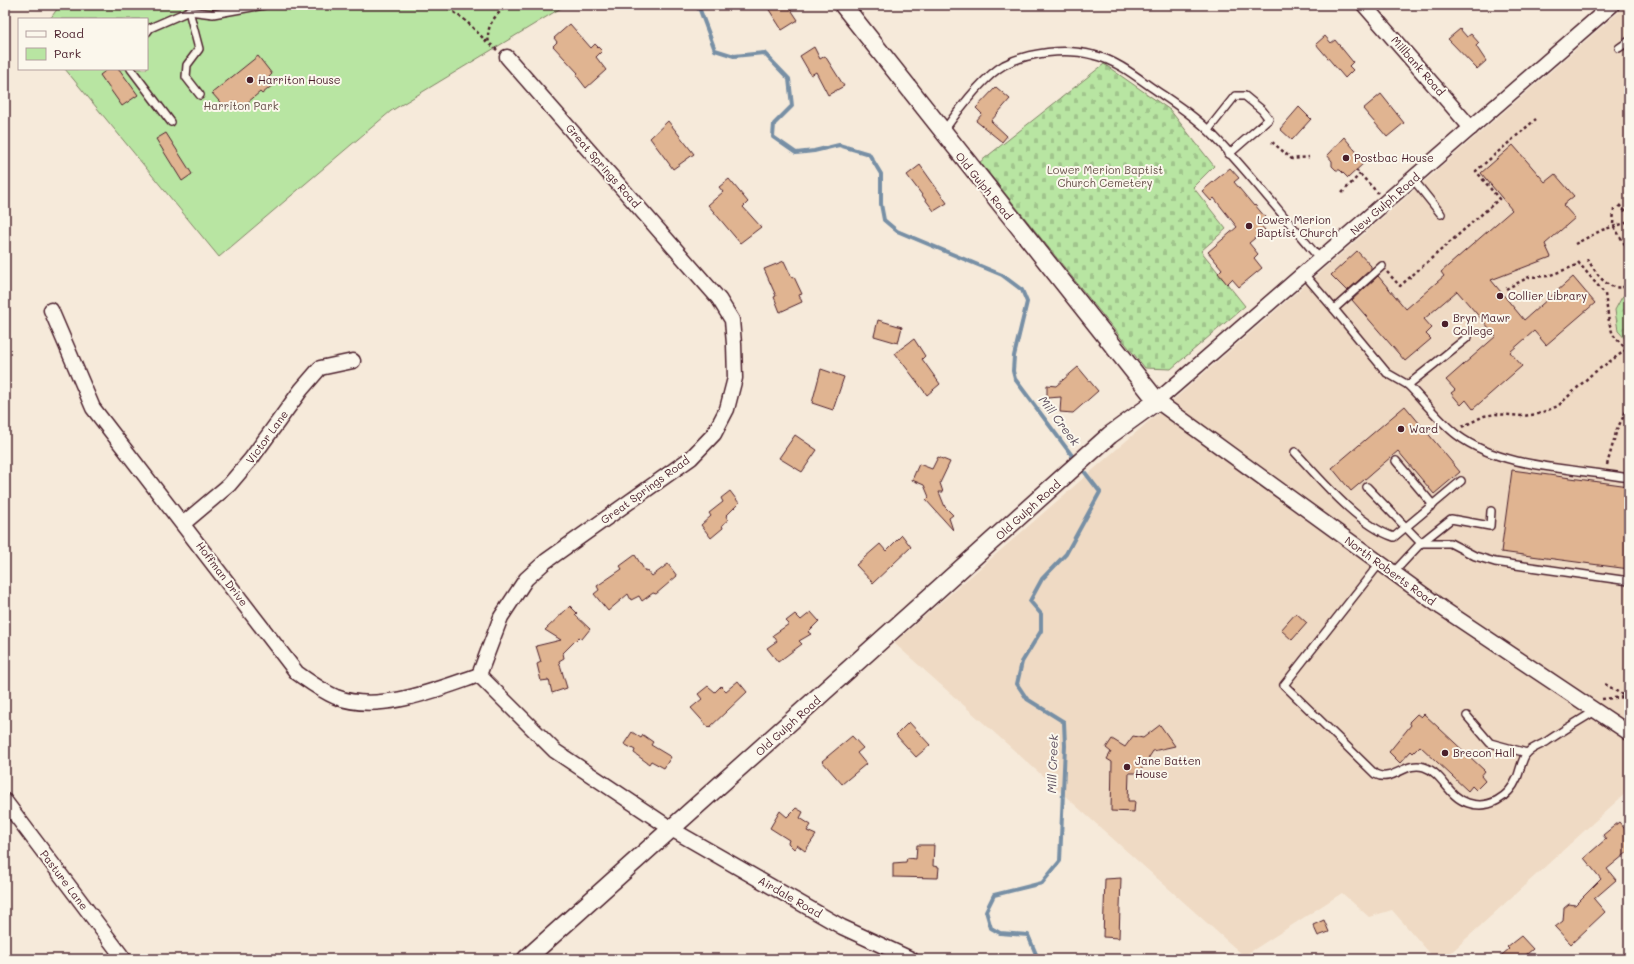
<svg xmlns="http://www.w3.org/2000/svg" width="1634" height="964" font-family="Mali,sans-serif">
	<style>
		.built { fill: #efdac4 }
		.forest { fill: url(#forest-crowns); stroke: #818266 }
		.cemetery { fill: url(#cemetery-stones); stroke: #818266 }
		.green { fill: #b8e5a2; stroke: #818266 }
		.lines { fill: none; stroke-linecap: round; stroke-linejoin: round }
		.stream { stroke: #778fa5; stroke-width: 4 }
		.building { fill: #e0b491; stroke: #4a1f2b }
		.service-casing { stroke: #4a1f2b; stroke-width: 10 }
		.minor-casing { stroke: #4a1f2b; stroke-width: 17 }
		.tertiary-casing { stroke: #4a1f2b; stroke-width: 20 }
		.path { stroke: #4a1f2b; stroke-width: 2.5; stroke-dasharray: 3 3; stroke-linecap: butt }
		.service { stroke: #fbf7ec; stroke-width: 7 }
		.minor { stroke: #fbf7ec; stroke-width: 14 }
		.tertiary { stroke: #fbf7ec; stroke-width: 17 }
		.poi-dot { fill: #4a1f2b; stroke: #fbf7ec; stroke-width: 1.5 }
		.labels { text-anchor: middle; stroke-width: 4; stroke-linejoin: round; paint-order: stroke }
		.street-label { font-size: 11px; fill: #4a1f2b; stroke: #fbf7ec }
		.poi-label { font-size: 11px; fill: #4a1f2b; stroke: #fbf7ec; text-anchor: start }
		.park-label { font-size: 11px; fill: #665049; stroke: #fbf7ec }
		.water-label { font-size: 12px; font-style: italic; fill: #5d4e5e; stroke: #fbf7ec }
	</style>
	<defs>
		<pattern id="forest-crowns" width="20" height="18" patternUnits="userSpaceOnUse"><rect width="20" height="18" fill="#b8e5a2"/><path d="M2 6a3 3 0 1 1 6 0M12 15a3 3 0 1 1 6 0" fill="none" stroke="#a0c48c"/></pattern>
		<pattern id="cemetery-stones" width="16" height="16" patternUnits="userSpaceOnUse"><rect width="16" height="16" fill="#b8e5a2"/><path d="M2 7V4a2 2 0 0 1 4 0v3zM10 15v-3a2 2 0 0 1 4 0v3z" fill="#a0c48c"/></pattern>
	</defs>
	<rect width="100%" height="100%" fill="#f6eada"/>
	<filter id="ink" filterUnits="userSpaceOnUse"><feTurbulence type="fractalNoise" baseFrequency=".025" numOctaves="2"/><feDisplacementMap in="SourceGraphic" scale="8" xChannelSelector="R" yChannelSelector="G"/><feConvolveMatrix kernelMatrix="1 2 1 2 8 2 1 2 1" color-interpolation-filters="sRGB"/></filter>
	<g filter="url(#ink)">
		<!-- built -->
		<path class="built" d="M 1627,5 L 1629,5 L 1629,790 L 1444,959 L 1435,959 L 1392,910 L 1369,917 L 1342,893 L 1244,956 L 894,643 Z"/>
		<!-- forest -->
		<path class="forest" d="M 1629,291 L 1629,343 L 1618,331 L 1615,310 L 1622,297 Z"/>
		<!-- cemetery -->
		<path class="cemetery" d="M 1104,64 L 1170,110 L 1214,166 L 1193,187 L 1226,229 L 1201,251 L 1245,306 L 1171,369 L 1145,368 L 980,162 Z"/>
		<!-- green -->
		<path class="green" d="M 60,5 L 566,5 L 391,111 L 219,257 L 65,69 L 147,69 L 147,19 L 50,19 Z"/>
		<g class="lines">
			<!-- stream -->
			<g class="stream">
				<path d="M 694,5 L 700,10 L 715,50 L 734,56 L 764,53 L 789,79 L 792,106 L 774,124 L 773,137 L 796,153 L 814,151 L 839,145 L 869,154 L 881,174 L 881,204 L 884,220 L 897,231 L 1002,275 L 1022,290 L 1027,302 L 1014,356 L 1013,371 L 1015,379 L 1076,461"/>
				<path d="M 1038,959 L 1028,935 L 1000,933 L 991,928 L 986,911 L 994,895 L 1042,883 L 1060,861 L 1065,746 L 1064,722 L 1027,699 L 1017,684 L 1022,662 L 1041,631 L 1041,614 L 1030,601 L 1042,579 L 1066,554 L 1100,492 L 1080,466"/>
			</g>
		</g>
		<!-- building -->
		<g class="building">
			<path d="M 766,5 L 788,5 L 798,20 L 782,30 Z"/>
			<path d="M 570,24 L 591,48 L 595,44 L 602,51 L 596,57 L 606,70 L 586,88 L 576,75 L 578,73 L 553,46 L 557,42 L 554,38 Z"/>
			<path d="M 1460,29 L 1467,37 L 1471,34 L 1479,43 L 1476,46 L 1486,61 L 1477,69 L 1448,39 Z"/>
			<path d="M 1325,36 L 1331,43 L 1335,40 L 1353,62 L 1349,66 L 1353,70 L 1345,78 L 1316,44 Z"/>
			<path d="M 814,47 L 820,59 L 825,56 L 844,86 L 828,95 L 816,72 L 811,75 L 800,56 Z"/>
			<path d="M 258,56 L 272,74 L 269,77 L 274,84 L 262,94 L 260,92 L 241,108 L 236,101 L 226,109 L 212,93 Z"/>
			<path d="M 108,69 L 119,69 L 138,95 L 122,106 L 100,75 Z"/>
			<path d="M 996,87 L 1010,99 L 991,121 L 1007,136 L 1002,142 L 976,121 L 982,114 L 976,108 Z"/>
			<path d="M 1381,94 L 1404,123 L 1387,137 L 1363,109 Z"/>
			<path d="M 1299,107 L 1311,119 L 1292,140 L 1280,129 Z"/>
			<path d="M 668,121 L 694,154 L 673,169 L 650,138 Z"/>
			<path d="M 166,133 L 192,174 L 182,181 L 156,139 Z"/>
			<path d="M 1344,137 L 1365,162 L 1348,178 L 1340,170 L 1336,170 L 1332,166 L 1332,161 L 1327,155 Z"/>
			<path d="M 1513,145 L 1545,182 L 1555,174 L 1574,196 L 1563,205 L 1575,218 L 1545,244 L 1551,257 L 1491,280 L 1524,320 L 1573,277 L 1595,303 L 1546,345 L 1534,331 L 1510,352 L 1522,366 L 1473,409 L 1466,400 L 1461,405 L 1451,393 L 1455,390 L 1446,380 L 1496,336 L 1457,291 L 1424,319 L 1432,328 L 1426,334 L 1431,339 L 1405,361 L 1352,300 L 1378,276 L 1406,309 L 1444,276 L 1441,272 L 1512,210 L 1481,173 Z"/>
			<path d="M 920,165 L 947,203 L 934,211 L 907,175 Z"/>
			<path d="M 1230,168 L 1239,178 L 1234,182 L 1254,206 L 1255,205 L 1265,217 L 1259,223 L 1265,230 L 1249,243 L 1258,254 L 1254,258 L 1262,268 L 1239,287 L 1232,279 L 1227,284 L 1218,273 L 1222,269 L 1208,252 L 1237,227 L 1214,198 L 1211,201 L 1202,191 Z"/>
			<path d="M 729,179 L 748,202 L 743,207 L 761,227 L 740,243 L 708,205 L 723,192 L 719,187 Z"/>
			<path d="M 1357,251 L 1371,266 L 1371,269 L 1347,291 L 1331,275 Z"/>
			<path d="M 784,261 L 792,278 L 794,277 L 802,294 L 799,295 L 802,302 L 780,312 L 774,297 L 776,296 L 764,269 Z"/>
			<path d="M 878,320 L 902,327 L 898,343 L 874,336 Z"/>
			<path d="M 914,339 L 925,356 L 922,359 L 940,384 L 927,395 L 895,353 Z"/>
			<path d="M 1078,367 L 1098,391 L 1073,413 L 1060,412 L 1061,397 L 1047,398 L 1047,385 L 1056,386 Z"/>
			<path d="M 821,369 L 844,377 L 833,410 L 812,403 Z"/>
			<path d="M 1405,406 L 1460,472 L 1434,494 L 1398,451 L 1351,491 L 1332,468 Z"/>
			<path d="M 795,435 L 817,450 L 802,472 L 779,458 Z"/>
			<path d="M 938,457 L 950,462 L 940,483 L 943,492 L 939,492 L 945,507 L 953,515 L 949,518 L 953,530 L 926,500 L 929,497 L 924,485 L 912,480 L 919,464 L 932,469 Z"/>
			<path d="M 1512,470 L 1629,486 L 1629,569 L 1501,552 Z"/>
			<path d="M 730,491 L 739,503 L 726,516 L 728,520 L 722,525 L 723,528 L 711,538 L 701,525 L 711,516 L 709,513 L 723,502 L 721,498 Z"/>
			<path d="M 902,535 L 911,547 L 873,583 L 856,565 L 880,544 L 886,551 Z"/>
			<path d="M 635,555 L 645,571 L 647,570 L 652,576 L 668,564 L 677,576 L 656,594 L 653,593 L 642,601 L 639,596 L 631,600 L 628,594 L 608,611 L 594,594 L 599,590 L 597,586 L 622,569 L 620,566 Z"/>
			<path d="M 570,606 L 577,613 L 575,615 L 590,629 L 582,639 L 579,637 L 563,653 L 564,658 L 559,661 L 567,688 L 552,693 L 549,680 L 541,681 L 537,664 L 541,662 L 536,646 L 561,640 L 545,630 Z"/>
			<path d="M 811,612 L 819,621 L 808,632 L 811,634 L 799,641 L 802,644 L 778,662 L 767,648 L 777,641 L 773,635 L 789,624 L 786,621 L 795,614 L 801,620 Z"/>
			<path d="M 1296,613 L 1307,623 L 1292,640 L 1281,630 Z"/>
			<path d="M 738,681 L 747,692 L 709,728 L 691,708 L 702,699 L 698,694 L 708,686 L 715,692 L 721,686 L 726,691 Z"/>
			<path d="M 1417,714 L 1421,717 L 1424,714 L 1485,771 L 1481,776 L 1485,781 L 1476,790 L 1472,786 L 1468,791 L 1420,746 L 1413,753 L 1411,751 L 1400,763 L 1389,752 L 1411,725 L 1409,722 Z"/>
			<path d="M 909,722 L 930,745 L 916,757 L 896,735 Z"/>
			<path d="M 1160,725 L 1175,746 L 1153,751 L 1139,773 L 1129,773 L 1128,801 L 1135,801 L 1134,812 L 1111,811 L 1112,762 L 1107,759 L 1111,752 L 1106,748 L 1112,739 L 1125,747 L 1133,736 L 1143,738 Z"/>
			<path d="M 632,732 L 641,738 L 643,735 L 653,742 L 651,745 L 671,757 L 664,768 L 651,761 L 649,764 L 634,753 L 635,750 L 624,744 Z"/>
			<path d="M 852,736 L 863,748 L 857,753 L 866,764 L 842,784 L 822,761 Z"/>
			<path d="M 796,808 L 803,812 L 800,818 L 811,825 L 807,831 L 816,835 L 805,851 L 797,845 L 794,849 L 788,843 L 789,840 L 770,828 L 780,811 L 787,817 Z"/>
			<path d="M 1619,822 L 1629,834 L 1629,851 L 1607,869 L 1616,880 L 1594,899 L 1605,912 L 1571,944 L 1555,927 L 1563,921 L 1564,908 L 1569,904 L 1575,905 L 1601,879 L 1584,858 L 1606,839 L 1603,835 Z"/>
			<path d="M 917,845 L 934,845 L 933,866 L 939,867 L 938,878 L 893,877 L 893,863 L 906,862 L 907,858 L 916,859 Z"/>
			<path d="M 1121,878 L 1119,938 L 1103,937 L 1105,879 Z"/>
			<path d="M 1324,920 L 1329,932 L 1318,936 L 1313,925 Z"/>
			<path d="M 1521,936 L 1533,949 L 1521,959 L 1497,959 L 1509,949 L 1507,947 Z"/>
		</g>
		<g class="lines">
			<defs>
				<g id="service">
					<path d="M 189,11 L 199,49 L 187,65 L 186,77 L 200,95"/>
					<path d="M 147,32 L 150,28 L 189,11 L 213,14 L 264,5"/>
					<path d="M 1619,48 L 1629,41"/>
					<path d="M 131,69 L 171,122"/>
					<path d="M 1208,130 L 1235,96 L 1245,96 L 1262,110 L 1269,119 L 1229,154"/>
					<path d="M 943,132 C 957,112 983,77 1004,65 C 1029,52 1066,48 1093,55 C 1115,60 1133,74 1151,87 C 1171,101 1194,115 1211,133 C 1250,173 1284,218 1320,259"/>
					<path d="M 1413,179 L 1441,214"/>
					<path d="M 1304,274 L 1334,309 L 1382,266"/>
					<path d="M 1334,309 L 1387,373 L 1408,385 L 1468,337"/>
					<path d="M 1408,385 C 1424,401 1439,421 1457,435 C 1502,469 1574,468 1629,478"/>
					<path d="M 1295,452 C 1321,480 1358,525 1394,537 L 1461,481"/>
					<path d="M 1396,461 L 1433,505"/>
					<path d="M 1367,487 L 1421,543 L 1451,519 L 1490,526 L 1491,511"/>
					<path d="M 1380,563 L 1284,685 L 1375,774 C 1393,783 1405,761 1424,767 C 1443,773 1448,797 1468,803 C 1489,810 1509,797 1517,778 C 1520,771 1522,758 1527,753 C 1532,748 1540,745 1546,742 C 1562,731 1579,721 1595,711"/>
					<path d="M 1393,573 L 1421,543 L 1450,543 L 1475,556 L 1495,562 L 1629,581"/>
					<path d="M 1467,716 L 1490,743 L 1527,753"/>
				</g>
				<g id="minor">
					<path d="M 1364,5 L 1471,128"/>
					<path d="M 1612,5 L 1157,401 L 1442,608 L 1629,733"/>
					<path d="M 51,310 L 93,408 L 297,673 C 310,682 322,691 336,697 C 379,714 438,689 479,675"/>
					<path d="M 184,523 L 229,485 L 251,459 L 301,390 L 320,368 L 353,361"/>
					<path d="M 479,675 L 501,617 L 526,579 L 546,561 L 691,458 L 714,434 L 727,409 L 735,378 L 734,344 L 732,320 L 719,299 L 507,57"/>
					<path d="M 479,675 L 555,751 L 673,830 L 842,927 L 911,959"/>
					<path d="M 5,801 L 124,959"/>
				</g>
				<path id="tertiary" d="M 526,959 L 1110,435 L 1157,401 L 843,5"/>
			</defs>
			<!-- service casing -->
			<use href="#service" class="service-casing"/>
			<!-- minor casing -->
			<use href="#minor" class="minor-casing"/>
			<!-- tertiary casing -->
			<use href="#tertiary" class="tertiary-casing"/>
			<!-- path -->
			<g class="path">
				<path d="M 444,5 L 466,21 L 488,43"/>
				<path d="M 497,50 L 489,43 C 485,26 495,15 508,5"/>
				<path d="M 1272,142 L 1292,159 L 1309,157"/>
				<path d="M 1356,170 L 1378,193"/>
				<path d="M 1342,193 L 1360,174"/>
				<path d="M 1619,205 L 1629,215"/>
				<path d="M 1614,209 L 1613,225 L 1629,251"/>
				<path d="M 1575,244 L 1602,230 L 1629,222"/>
				<path d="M 1587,259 C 1597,273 1608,295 1629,285"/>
				<path d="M 1578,262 L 1605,294 L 1609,322 L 1613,335 L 1629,352"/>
				<path d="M 1387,272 L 1400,286 L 1499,199 L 1476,171 L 1536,119"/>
				<path d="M 1506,289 L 1529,277 L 1548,276 L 1580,264"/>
				<path d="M 1462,427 L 1484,416 L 1496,414 L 1523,416 L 1538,414 L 1558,406 L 1592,374 L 1626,350"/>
				<path d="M 1607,465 L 1617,429 L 1629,406"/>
				<path d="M 1605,684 L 1629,699"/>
				<path d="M 1602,699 L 1625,697"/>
			</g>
			<!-- service -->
			<use href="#service" class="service"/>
			<!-- minor -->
			<use href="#minor" class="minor"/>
			<!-- tertiary -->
			<use href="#tertiary" class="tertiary"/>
		</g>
	</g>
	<!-- markers -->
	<g class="poi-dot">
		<circle cx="250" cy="80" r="4"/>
		<circle cx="1346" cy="158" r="4"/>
		<circle cx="1249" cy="226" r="4"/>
		<circle cx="1500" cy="296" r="4"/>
		<circle cx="1445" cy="324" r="4"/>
		<circle cx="1401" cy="429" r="4"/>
		<circle cx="1445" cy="753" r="4"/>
		<circle cx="1127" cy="767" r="4"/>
	</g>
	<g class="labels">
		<!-- street labels -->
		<g class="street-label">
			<text transform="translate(1418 66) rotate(49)" y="4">Millbank Road</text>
			<text transform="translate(603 166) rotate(49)" y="4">Great Springs Road</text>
			<text transform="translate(984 186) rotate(51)" y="4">Old Gulph Road</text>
			<text transform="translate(1385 204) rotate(-41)" y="4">New Gulph Road</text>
			<text transform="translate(267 437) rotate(-54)" y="4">Victor Lane</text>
			<text transform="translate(645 490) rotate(-36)" y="4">Great Springs Road</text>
			<text transform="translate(1028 510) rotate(-42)" y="4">Old Gulph Road</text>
			<text transform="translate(1390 571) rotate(36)" y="4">North Roberts Road</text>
			<text transform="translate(222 574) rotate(53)" y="4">Hoffman Drive</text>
			<text transform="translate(788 726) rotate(-42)" y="4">Old Gulph Road</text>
			<text transform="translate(64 880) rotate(53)" y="4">Pasture Lane</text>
			<text transform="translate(790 897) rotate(30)" y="4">Airdale Road</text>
		</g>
		<!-- poi labels -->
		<g class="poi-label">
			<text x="258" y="84">Harriton House</text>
			<text x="1354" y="162">Postbac House</text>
			<text x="1257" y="224">Lower Merion<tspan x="1257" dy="13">Baptist Church</tspan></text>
			<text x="1508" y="300">Collier Library</text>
			<text x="1453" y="322">Bryn Mawr<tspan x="1453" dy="13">College</tspan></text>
			<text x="1409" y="433">Ward</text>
			<text x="1453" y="757">Brecon Hall</text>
			<text x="1135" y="765">Jane Batten<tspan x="1135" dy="13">House</tspan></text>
		</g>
		<!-- park labels -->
		<g class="park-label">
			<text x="241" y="110">Harriton Park</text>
			<text x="1105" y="174">Lower Merion Baptist<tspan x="1105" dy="13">Church Cemetery</tspan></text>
		</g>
		<!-- water labels -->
		<g class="water-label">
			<text transform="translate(1059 421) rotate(53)" y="4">Mill Creek</text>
			<text transform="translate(1053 764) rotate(-88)" y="4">Mill Creek</text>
		</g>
	</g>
	<!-- margin -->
	<rect width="1634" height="964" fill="none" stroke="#fbf7ec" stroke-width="20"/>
	<rect x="10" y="10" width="1614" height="944" fill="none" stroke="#4a1f2b" stroke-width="1.5" filter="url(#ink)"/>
	<!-- legend -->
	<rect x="18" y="18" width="130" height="52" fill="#fbf7ec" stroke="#b4a19f"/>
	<rect x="26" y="31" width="20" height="6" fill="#fbf7ec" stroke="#b4a19f"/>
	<text x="54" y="38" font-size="12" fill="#4a1f2b">Road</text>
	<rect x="26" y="48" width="20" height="12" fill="#b8e5a2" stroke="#b4a19f"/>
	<text x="54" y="58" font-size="12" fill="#4a1f2b">Park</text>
</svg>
